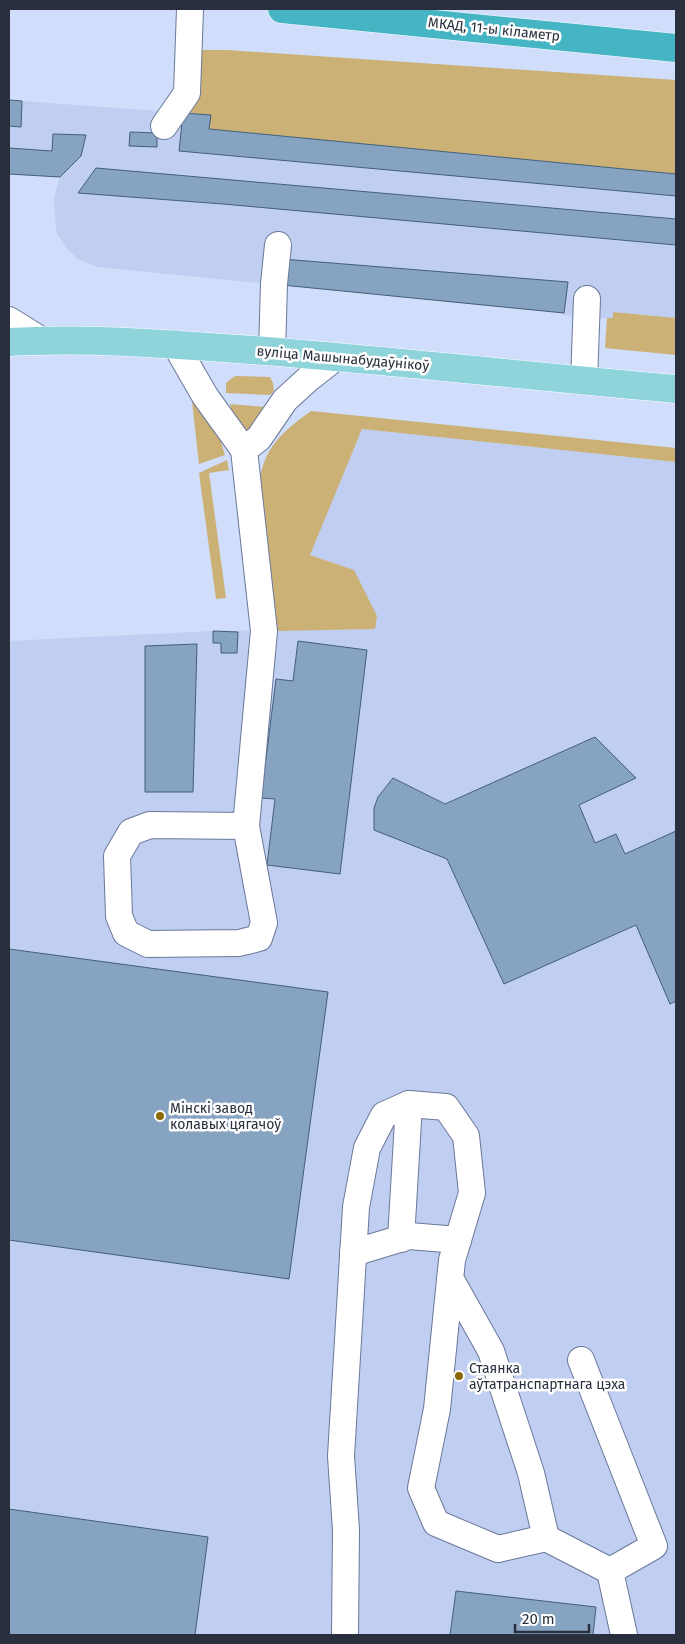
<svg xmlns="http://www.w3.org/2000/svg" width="685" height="1644" font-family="'Fira Sans',sans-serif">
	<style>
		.built { fill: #c0cef1 }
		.green { fill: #cbb176 }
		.building { fill: #86a4c1; stroke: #435f79 }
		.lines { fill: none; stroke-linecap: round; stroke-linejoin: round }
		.minor-casing { stroke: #6a7899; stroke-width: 28 }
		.major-casing { stroke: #fff; stroke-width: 29 }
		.highway-casing { stroke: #fff; stroke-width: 29 }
		.minor { stroke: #fff; stroke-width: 26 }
		.major { stroke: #8fd3db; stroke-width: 28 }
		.highway { stroke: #45b5c3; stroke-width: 28 }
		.poi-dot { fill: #886804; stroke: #fefefe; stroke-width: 2 }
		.labels { text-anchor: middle; stroke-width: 5; stroke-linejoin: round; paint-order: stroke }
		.street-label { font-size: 14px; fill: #292f3d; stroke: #fefefe }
		.poi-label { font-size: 14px; fill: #292f3d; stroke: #fefefe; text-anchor: start }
	</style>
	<rect width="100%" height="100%" fill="#d0ddfb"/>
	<!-- built -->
	<g class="built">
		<path d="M 9,100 L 211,115 L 209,129 L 676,174 L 676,318 L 614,312 L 613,319 L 564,315 L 563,313 L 97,267 L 78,259 L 67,249 L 56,232 L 54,198 L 60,177 L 9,174 Z"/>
		<path d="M 362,429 L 676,462 L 676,1635 L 9,1635 L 9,641 L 213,631 L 375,629 L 354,570 L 309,555 Z"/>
	</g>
	<!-- green -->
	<g class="green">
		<path d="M 199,50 L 227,50 L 676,80 L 676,174 L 209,129 L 211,115 L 191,113 Z"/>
		<path d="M 613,312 L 676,318 L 676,355 L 605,348 L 607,318 L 613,318 Z"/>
		<path d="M 235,376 L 270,377 L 273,383 L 274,391 L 270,395 L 226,393 L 226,383 Z"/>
		<path d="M 192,401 L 207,414 L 220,439 L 225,455 L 199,464 Z"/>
		<path d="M 230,404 L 265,407 L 257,424 L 247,432 L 236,423 Z"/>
		<path d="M 311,411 L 676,448 L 676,462 L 362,429 L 310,555 L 354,570 L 377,616 L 375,629 L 277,631 C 274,604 270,578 266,551 C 262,522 253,488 265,460 C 274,438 293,424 311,411 Z"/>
		<path d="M 227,460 L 229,470 L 209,473 L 226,598 L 216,599 L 199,473 Z"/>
	</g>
	<!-- building -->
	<g class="building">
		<path d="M 9,100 L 22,101 L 21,127 L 9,126 Z"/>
		<path d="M 183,113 L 211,115 L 209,129 L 676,174 L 676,196 L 179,151 Z"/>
		<path d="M 130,132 L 157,133 L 157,147 L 129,146 Z"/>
		<path d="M 53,134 L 86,135 L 81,156 L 60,177 L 9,174 L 9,148 L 52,151 Z"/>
		<path d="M 96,168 L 676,219 L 676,245 L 223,204 L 78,193 Z"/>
		<path d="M 282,259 L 568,282 L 564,313 L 282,285 Z"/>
		<path d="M 213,631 L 238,632 L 237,653 L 221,653 L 221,643 L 213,643 Z"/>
		<path d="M 298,641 L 367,650 L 340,874 L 267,865 L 275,799 L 261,798 L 276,679 L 293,681 Z"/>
		<path d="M 197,644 L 193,792 L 145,792 L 145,646 Z"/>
		<path d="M 595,737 L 636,778 L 579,805 L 595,843 L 616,834 L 625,854 L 676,831 L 676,1001 L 670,1004 L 636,925 L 504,984 L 447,859 L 374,830 L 374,808 L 378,797 L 393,778 L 445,804 Z"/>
		<path d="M 9,949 L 328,992 L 289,1279 L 9,1240 Z"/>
		<path d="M 9,1509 L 208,1537 L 195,1635 L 9,1635 Z"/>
		<path d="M 456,1591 L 596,1607 L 593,1635 L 450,1635 Z"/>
	</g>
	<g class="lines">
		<defs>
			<g id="minor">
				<path d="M 164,126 L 187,93 L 190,9"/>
				<path d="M 9,320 L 41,340"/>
				<path d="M 175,344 L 205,396 L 244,450"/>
				<path d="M 272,352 L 274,284 L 278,245"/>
				<path d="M 584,381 L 587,299"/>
				<path d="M 246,826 L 150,825 L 131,832 L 117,856 L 119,916 L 126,933 L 148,944 L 239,943 L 259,938 L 264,923 L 246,826 L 264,631 L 244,450 L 259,438 L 285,400 L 308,379 L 336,357"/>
				<path d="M 401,1239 L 409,1104"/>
				<path d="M 353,1253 L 409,1236 L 458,1240"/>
				<path d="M 581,1360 L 654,1546 L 610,1571"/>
				<path d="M 546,1538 L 610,1571 L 624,1635"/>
				<path d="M 345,1635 L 346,1530 L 341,1456 L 356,1207 L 367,1148 L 384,1115 L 409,1104 L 446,1107 L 466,1136 L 472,1193 L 452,1260 L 437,1409 L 421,1488 L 436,1523 L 498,1549 L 546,1538 L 531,1473 L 491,1351 L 450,1278"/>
			</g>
			<path id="major" d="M 9,342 C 94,337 181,345 266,351 C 403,362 539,377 676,389"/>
			<path id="highway" d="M 282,9 L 676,48"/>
		</defs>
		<!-- minor casing -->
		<use href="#minor" class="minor-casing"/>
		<!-- major casing -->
		<use href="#major" class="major-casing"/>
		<!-- highway casing -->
		<use href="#highway" class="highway-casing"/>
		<!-- minor -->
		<use href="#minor" class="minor"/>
		<!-- major -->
		<use href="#major" class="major"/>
		<!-- highway -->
		<use href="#highway" class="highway"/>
	</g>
	<!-- markers -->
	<g class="poi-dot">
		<circle cx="160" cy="1116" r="5"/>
		<circle cx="459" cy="1376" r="5"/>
	</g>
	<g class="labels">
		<!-- street labels -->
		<g class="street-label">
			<text transform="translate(494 29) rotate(6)" y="5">МКАД, 11-ы кіламетр</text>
			<text transform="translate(343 358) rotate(5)" y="5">вуліца Машынабудаўнікоў</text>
		</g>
		<!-- poi labels -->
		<g class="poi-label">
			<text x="170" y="1113">Мінскі завод<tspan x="170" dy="16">колавых цягачоў</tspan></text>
			<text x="469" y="1373">Стаянка<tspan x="469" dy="16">аўтатранспартнага цэха</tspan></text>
		</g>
	</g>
	<!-- border -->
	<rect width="685" height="1644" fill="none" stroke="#292f3d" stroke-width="20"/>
	<!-- scale -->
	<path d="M515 1624v8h74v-8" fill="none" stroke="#292f3d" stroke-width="2.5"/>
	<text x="522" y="1624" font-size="15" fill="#292f3d" stroke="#fefefe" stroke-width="4" paint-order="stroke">20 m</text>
</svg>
